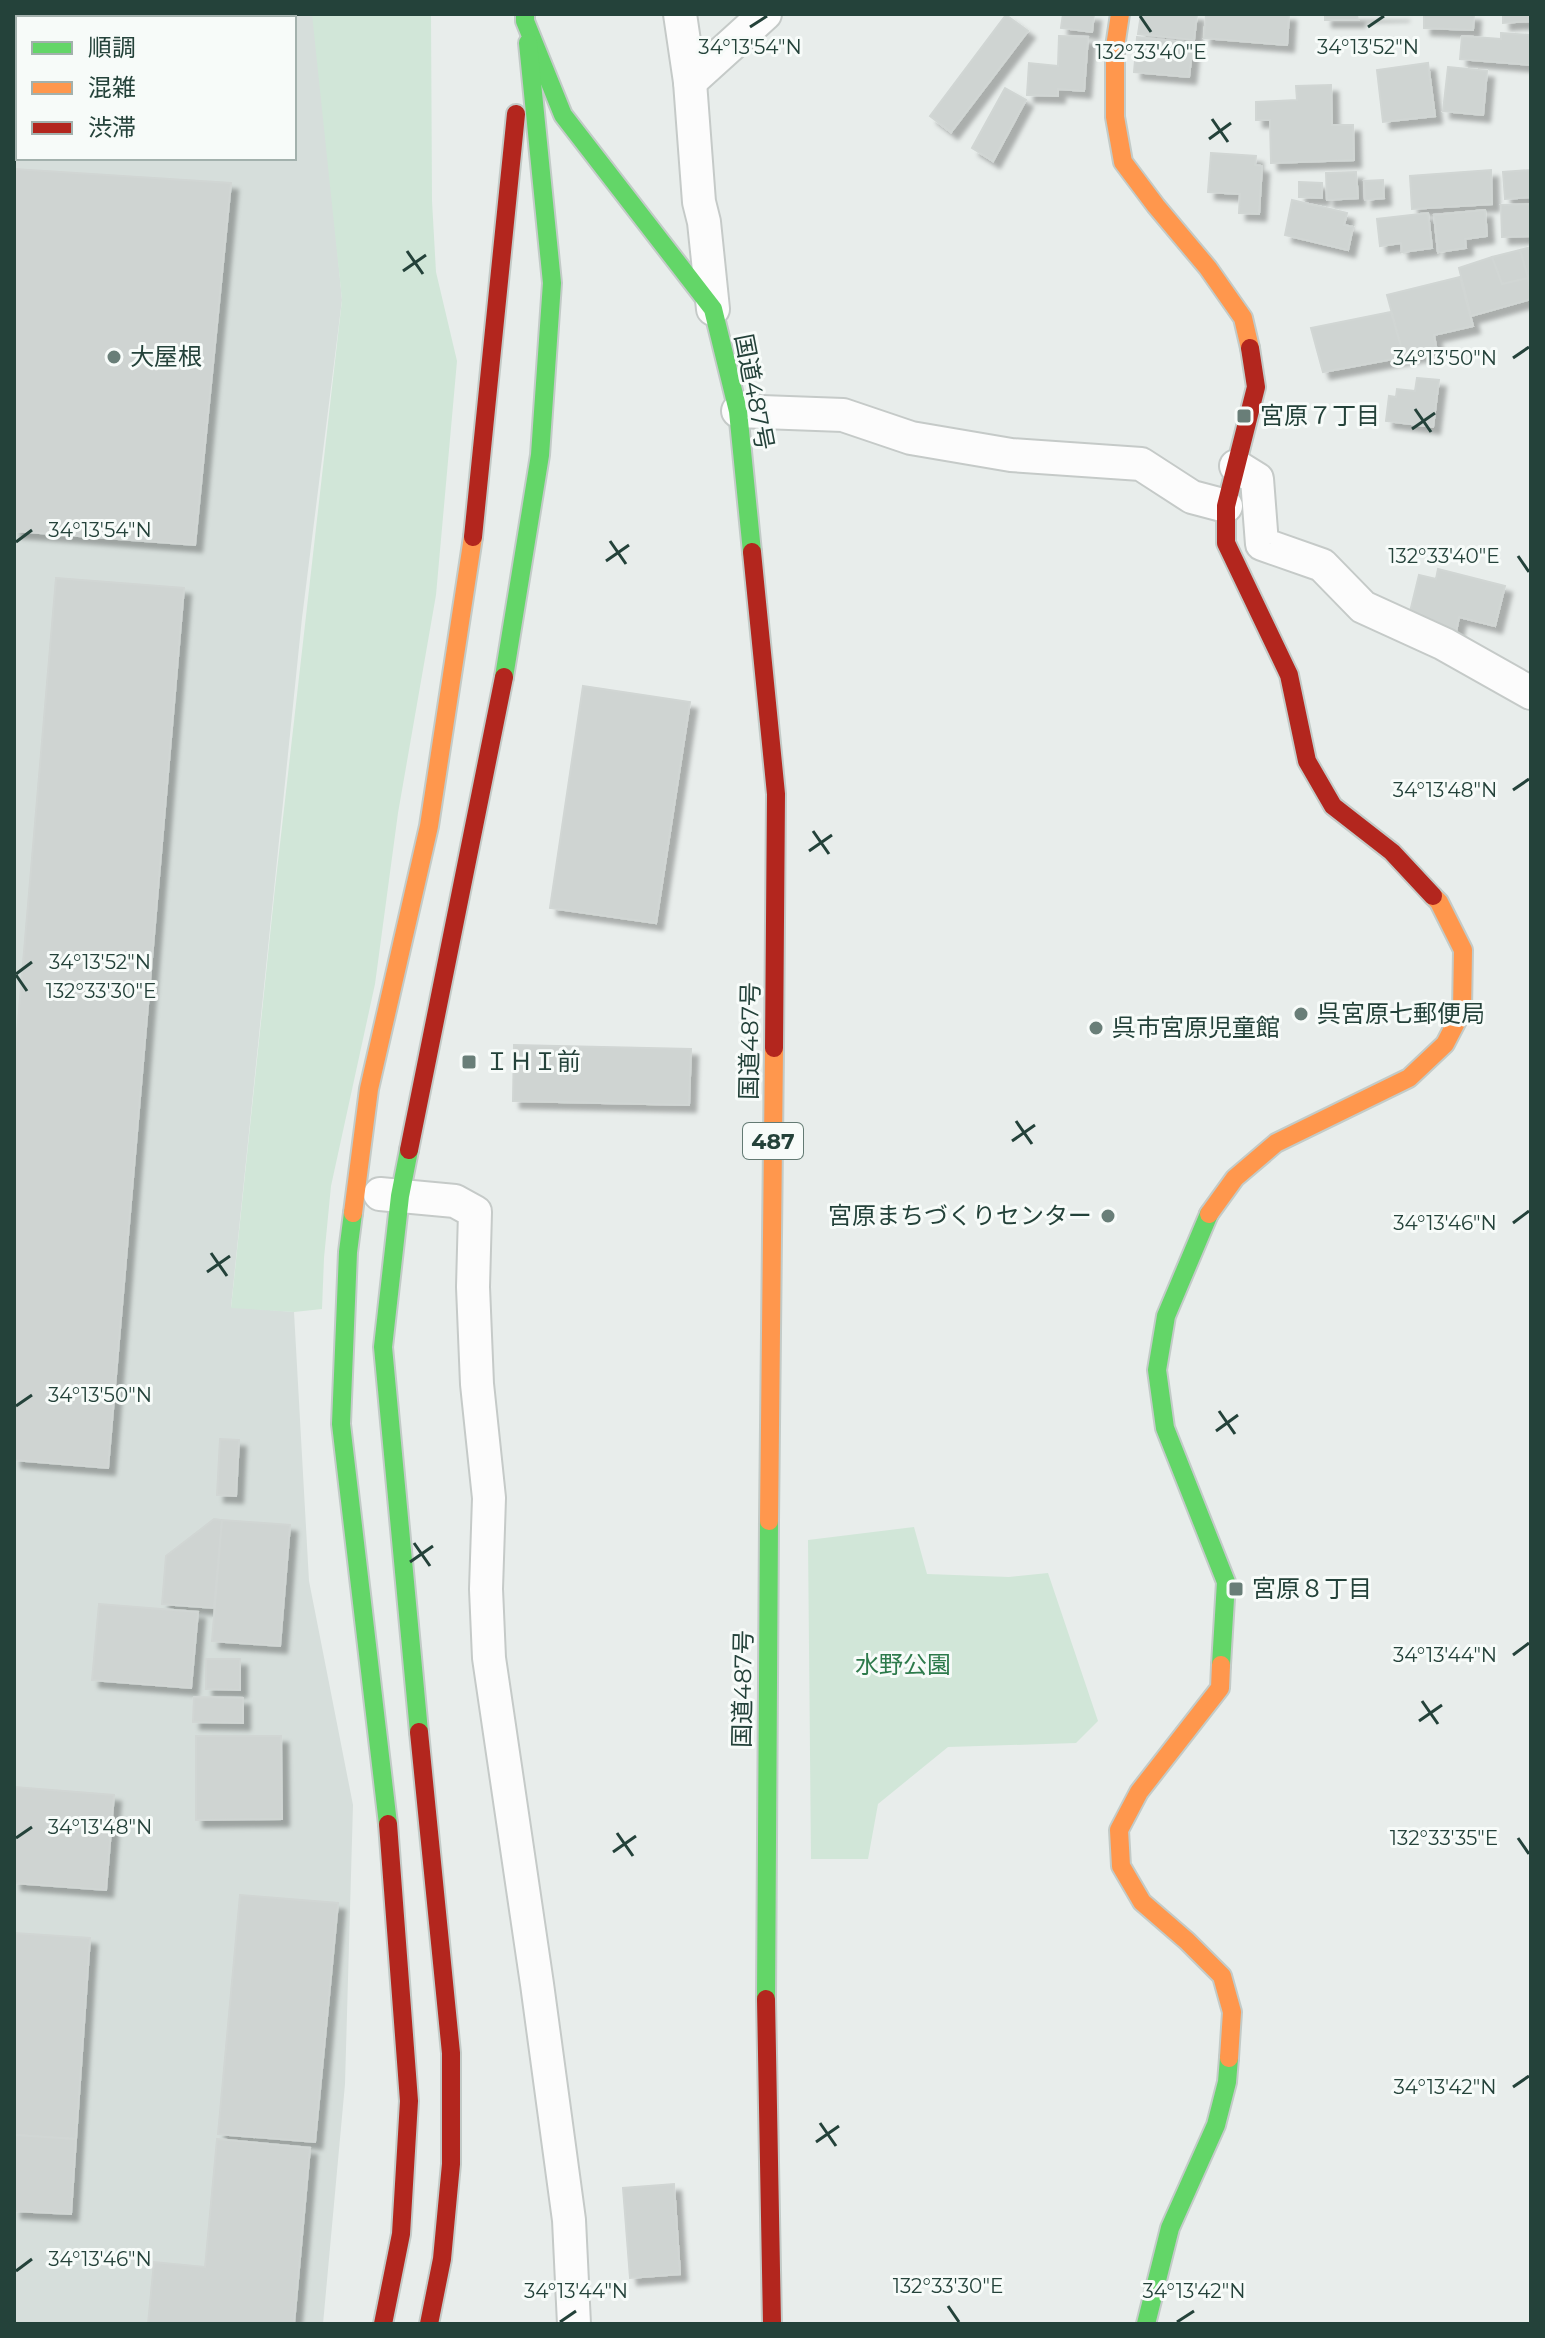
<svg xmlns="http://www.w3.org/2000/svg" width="1545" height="2338" font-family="Montserrat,'Noto Sans JP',sans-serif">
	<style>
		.built { fill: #d6dedb; fill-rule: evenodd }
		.green { fill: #d1e6d8 }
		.building { fill: #cfd4d2; stroke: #d1d6d4; stroke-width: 2; filter: url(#shadow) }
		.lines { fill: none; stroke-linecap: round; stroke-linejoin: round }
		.street-casing { stroke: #c5cac8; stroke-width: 36 }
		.fast-casing { stroke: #c3cbc8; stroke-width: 22 }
		.slow-casing { stroke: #c3cbc8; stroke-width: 22 }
		.jam-casing { stroke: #c3cbc8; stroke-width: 22 }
		.street { stroke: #fcfcfc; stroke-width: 32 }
		.fast { stroke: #63d668; stroke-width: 18 }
		.slow { stroke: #ff974d; stroke-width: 18 }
		.jam { stroke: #b3261e; stroke-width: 18 }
		.ticks { fill: none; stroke: #24423a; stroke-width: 3 }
		.poi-dot { fill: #697e78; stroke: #f7fbf9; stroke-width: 3 }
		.labels { text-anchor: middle; stroke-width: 6; stroke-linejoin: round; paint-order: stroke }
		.shield { fill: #f7fbf9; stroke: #637a73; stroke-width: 2 }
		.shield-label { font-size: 22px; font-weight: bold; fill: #24423a }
		.poi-label { font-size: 24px; fill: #24423a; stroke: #f7fbf9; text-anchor: start }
		.street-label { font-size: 24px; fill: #24423a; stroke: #f7fbf9 }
		.park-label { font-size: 24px; fill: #2d7a4b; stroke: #f7fbf9 }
		.ticks-label { font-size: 20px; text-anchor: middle; fill: #24423a; stroke: #f7fbf9; stroke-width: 6; stroke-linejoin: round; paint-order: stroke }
	</style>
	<defs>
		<filter id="shadow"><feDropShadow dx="7" dy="7" stdDeviation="2" flood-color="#0004"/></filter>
	</defs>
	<rect width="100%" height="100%" fill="#e8edeb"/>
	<!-- built -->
	<path class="built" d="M 14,14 L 315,14 L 342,300 L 302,618 L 231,1307 L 294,1312 L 309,1581 L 353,1805 L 345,2084 L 323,2324 L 14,2324 ZM 18,18 L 294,18 L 294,158 L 18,158 Z"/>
	<!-- green -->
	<g class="green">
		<path d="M 312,14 L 431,14 L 432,201 L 436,272 L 457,361 L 436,595 L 398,813 L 375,984 L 331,1186 L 324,1258 L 322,1309 L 294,1312 L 231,1308 L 275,888 L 342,300 Z"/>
		<path d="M 914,1527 L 927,1574 L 1009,1577 L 1048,1573 L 1098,1721 L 1076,1743 L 948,1747 L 878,1804 L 868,1859 L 811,1859 L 808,1540 Z"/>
	</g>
	<!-- building -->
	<g class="building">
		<path d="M 1063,14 L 1094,14 L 1092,32 L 1061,28 Z"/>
		<path d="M 1141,14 L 1197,14 L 1194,40 L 1138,34 Z"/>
		<path d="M 1206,14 L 1289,14 L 1287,45 L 1204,38 Z"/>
		<path d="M 1325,14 L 1403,14 L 1357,15 L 1358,20 L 1325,20 Z"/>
		<path d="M 1424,14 L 1474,14 L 1473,30 L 1424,28 Z"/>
		<path d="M 1503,14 L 1531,14 L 1531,21 L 1503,23 Z"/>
		<path d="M 1006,15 L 1028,31 L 951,132 L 930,116 Z"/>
		<path d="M 1501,33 L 1531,35 L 1531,65 L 1460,59 L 1462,36 L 1501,39 Z"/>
		<path d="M 1059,36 L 1088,37 L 1084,91 L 1058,89 L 1058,96 L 1027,95 L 1029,63 L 1058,66 Z"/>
		<path d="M 1137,37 L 1193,43 L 1189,77 L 1134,72 Z"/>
		<path d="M 1428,63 L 1435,116 L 1383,122 L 1377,70 Z"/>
		<path d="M 1448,67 L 1487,71 L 1483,115 L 1443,111 Z"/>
		<path d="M 1331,85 L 1332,125 L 1353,125 L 1354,160 L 1271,163 L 1270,120 L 1256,120 L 1256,102 L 1297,100 L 1296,86 Z"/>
		<path d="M 1005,88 L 1026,100 L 993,161 L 972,148 Z"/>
		<path d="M 1211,153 L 1256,156 L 1255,165 L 1262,166 L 1259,214 L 1239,213 L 1240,194 L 1208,192 Z"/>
		<path d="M 14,169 L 231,183 L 195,545 L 14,531 Z"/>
		<path d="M 1491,170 L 1492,204 L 1412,209 L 1410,176 Z"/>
		<path d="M 1531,170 L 1531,197 L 1505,199 L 1503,172 Z"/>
		<path d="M 1356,172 L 1358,198 L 1327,200 L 1326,173 Z"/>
		<path d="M 1383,180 L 1384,198 L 1365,200 L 1364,181 Z"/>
		<path d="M 1299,182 L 1322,183 L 1322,198 L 1299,197 Z"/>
		<path d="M 1292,200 L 1347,213 L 1344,225 L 1353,227 L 1348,250 L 1285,235 Z"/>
		<path d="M 1531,204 L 1531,236 L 1502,237 L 1501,205 Z"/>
		<path d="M 1485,210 L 1487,236 L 1465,239 L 1466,248 L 1438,252 L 1434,215 Z"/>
		<path d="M 1428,213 L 1432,248 L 1402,252 L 1401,243 L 1380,246 L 1377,219 Z"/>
		<path d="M 1531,247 L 1531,287 L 1520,250 Z"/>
		<path d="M 1520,250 L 1528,278 L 1502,284 L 1492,257 Z"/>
		<path d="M 1492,257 L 1502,284 L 1528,278 L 1531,299 L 1471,316 L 1459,268 Z"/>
		<path d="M 1460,277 L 1473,326 L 1434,335 L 1437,352 L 1404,357 L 1387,295 Z"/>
		<path d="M 1391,312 L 1404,357 L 1323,372 L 1311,328 Z"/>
		<path d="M 1417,378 L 1439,380 L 1433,427 L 1386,421 L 1389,396 L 1396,397 L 1397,389 L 1415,391 Z"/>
		<path d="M 1438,569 L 1505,586 L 1495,626 L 1459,617 L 1456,632 L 1408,620 L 1419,575 L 1436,579 Z"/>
		<path d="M 56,578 L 184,588 L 108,1468 L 14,1460 L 14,1068 Z"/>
		<path d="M 583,686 L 690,702 L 656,923 L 550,908 Z"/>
		<path d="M 514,1045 L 691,1049 L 689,1105 L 513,1101 Z"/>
		<path d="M 220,1439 L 239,1440 L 236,1496 L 217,1495 Z"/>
		<path d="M 214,1519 L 222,1520 L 214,1608 L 162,1604 L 166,1556 Z"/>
		<path d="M 222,1520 L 290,1525 L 280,1646 L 212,1641 Z"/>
		<path d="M 99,1604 L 198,1612 L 191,1688 L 92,1680 Z"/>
		<path d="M 206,1659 L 240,1659 L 240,1690 L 206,1689 Z"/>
		<path d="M 194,1697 L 243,1698 L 243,1723 L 193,1722 Z"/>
		<path d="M 196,1736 L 281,1736 L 282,1819 L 196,1820 Z"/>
		<path d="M 14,1787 L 114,1795 L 106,1890 L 14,1883 Z"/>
		<path d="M 240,1895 L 338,1903 L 315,2142 L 218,2134 Z"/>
		<path d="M 14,1933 L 90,1938 L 76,2139 L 14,2135 Z"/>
		<path d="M 14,2135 L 76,2139 L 71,2214 L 14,2211 Z"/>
		<path d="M 217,2139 L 310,2148 L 294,2324 L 148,2324 L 154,2262 L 205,2267 Z"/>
		<path d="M 674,2184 L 680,2274 L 630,2278 L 623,2188 Z"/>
	</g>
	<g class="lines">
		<defs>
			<g id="street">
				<path d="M 680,14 L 690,82 L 699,202 L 704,222 L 713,309"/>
				<path d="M 690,82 L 765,14"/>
				<path d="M 738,411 L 843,415 L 911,438 L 1011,455 L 1141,464 L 1192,497 L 1226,506"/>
				<path d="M 1236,466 L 1257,479 L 1262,544 L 1322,565 L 1363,607 L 1444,644 L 1531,693"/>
				<path d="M 380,1194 L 455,1201 L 475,1212 L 473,1287 L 477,1384 L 489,1498 L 486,1589 L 489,1658 L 537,1984 L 569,2220 L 574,2324"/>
			</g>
			<g id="fast">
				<path d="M 525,14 L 525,21 L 563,115 L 713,309 L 738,411 L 752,552"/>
				<path d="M 504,677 L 540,455 L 552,283 L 528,43"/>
				<path d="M 409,1150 L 400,1196 L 383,1347 L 419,1732"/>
				<path d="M 353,1213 L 348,1252 L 341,1424 L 388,1824"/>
				<path d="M 1209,1214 L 1166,1316 L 1157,1370 L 1165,1428 L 1226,1582 L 1221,1665"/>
				<path d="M 766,1999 L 769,1521"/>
				<path d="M 1146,2324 L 1170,2228 L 1216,2125 L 1227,2082 L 1229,2058"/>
			</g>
			<g id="slow">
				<path d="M 1120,14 L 1115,47 L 1115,117 L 1123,162 L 1156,206 L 1208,268 L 1243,318 L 1250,348"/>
				<path d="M 353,1213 L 369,1089 L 429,826 L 473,537"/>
				<path d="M 1209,1214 L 1235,1178 L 1276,1143 L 1409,1078 L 1445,1044 L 1462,1011 L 1463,950 L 1439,902 L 1433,896"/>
				<path d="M 769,1521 L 774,1048"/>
				<path d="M 1221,1665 L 1220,1688 L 1139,1792 L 1119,1830 L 1121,1866 L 1142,1902 L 1187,1941 L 1222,1976 L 1232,2012 L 1229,2058"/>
			</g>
			<g id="jam">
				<path d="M 1250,348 L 1256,387 L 1226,506 L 1226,543 L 1289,675 L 1307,761 L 1333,806 L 1392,852 L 1433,896"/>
				<path d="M 473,537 L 516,114"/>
				<path d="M 752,552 L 776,794 L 774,1048"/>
				<path d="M 409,1150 L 504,677"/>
				<path d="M 419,1732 L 451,2053 L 451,2164 L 442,2259 L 429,2324"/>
				<path d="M 766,1999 L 772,2324"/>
				<path d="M 383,2324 L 401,2234 L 409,2101 L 388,1824"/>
			</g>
		</defs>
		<!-- street casing -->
		<use href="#street" class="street-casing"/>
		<!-- fast casing -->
		<use href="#fast" class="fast-casing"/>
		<!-- slow casing -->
		<use href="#slow" class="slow-casing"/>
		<!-- jam casing -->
		<use href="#jam" class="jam-casing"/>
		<!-- street -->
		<use href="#street" class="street"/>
		<!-- fast -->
		<use href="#fast" class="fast"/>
		<!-- slow -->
		<use href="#slow" class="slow"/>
		<!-- jam -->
		<use href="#jam" class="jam"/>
	</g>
	<!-- ticks -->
	<path class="ticks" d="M 1140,16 L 1151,32M 750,27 L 767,16M 1368,27 L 1384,16M 1212,119 L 1228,142M 1209,139 L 1231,123M 407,251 L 423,274M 403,271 L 426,255M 1513,358 L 1529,347M 1415,409 L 1431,432M 1412,429 L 1435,413M 610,541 L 626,564M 16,542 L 32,530M 1518,556 L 1529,572M 606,561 L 629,545M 1513,790 L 1529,779M 813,831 L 829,854M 809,851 L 832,835M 16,974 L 32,962M 16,975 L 27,991M 1016,1121 L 1032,1144M 1012,1141 L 1035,1125M 1513,1223 L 1529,1211M 211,1253 L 227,1276M 207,1272 L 230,1256M 16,1406 L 32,1395M 1219,1411 L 1235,1434M 1216,1431 L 1238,1415M 414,1543 L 430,1566M 410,1562 L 433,1546M 1513,1655 L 1529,1643M 1422,1701 L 1438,1724M 1419,1721 L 1442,1705M 617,1833 L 633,1856M 16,1838 L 32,1827M 1518,1838 L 1529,1854M 613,1852 L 636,1836M 1513,2087 L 1529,2076M 820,2123 L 836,2146M 816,2142 L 839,2126M 16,2271 L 32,2259M 948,2306 L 959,2322M 560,2322 L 576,2311M 1177,2322 L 1194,2311"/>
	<!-- markers -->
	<g class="poi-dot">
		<circle cx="114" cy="357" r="8"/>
		<rect x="1236" y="408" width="16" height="16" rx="4"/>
		<circle cx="1301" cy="1014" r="8"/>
		<circle cx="1096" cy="1028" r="8"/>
		<rect x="461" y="1054" width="16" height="16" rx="4"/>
		<circle cx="1108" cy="1216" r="8"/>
		<rect x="1228" y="1581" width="16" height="16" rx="4"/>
	</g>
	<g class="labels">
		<!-- shield labels -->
		<rect class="shield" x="743" y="1123" width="60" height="36" rx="6"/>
		<g class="shield-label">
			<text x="773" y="1149">487</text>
		</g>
		<!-- poi labels -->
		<g class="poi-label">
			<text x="130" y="365">大屋根</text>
			<text x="1260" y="424">宮原７丁目</text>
			<text x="1317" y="1022">呉宮原七郵便局</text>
			<text x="1112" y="1036">呉市宮原児童館</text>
			<text x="485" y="1070">ＩＨＩ前</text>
			<text x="1092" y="1224" text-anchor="end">宮原まちづくりセンター</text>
			<text x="1252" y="1597">宮原８丁目</text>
		</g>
		<!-- street labels -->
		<g class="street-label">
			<text transform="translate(754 392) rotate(79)" y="8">国道487号</text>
			<text transform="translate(750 1041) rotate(-89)" y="8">国道487号</text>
			<text transform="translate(743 1689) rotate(-89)" y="8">国道487号</text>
		</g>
		<!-- park labels -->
		<g class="park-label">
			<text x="903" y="1673">水野公園</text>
		</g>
	</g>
	<g class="ticks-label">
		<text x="1368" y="54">34°13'52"N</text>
		<text x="750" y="54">34°13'54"N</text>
		<text x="1151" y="59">132°33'40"E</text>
		<text x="1445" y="365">34°13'50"N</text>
		<text x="100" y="537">34°13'54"N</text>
		<text x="1444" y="563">132°33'40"E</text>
		<text x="1445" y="797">34°13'48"N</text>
		<text x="100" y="969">34°13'52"N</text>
		<text x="101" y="998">132°33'30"E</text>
		<text x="1445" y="1230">34°13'46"N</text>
		<text x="100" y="1402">34°13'50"N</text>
		<text x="1445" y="1662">34°13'44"N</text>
		<text x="100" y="1834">34°13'48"N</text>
		<text x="1444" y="1845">132°33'35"E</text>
		<text x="1445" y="2094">34°13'42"N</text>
		<text x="100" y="2266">34°13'46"N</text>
		<text x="948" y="2293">132°33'30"E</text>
		<text x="576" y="2298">34°13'44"N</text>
		<text x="1194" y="2298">34°13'42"N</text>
	</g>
	<!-- border -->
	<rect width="1545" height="2338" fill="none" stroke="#24423a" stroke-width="32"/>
	<!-- legend -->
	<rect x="16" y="16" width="280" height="144" fill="#f7fbf9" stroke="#a3b1ad" stroke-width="2"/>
	<rect x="32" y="42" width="40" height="12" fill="#63d668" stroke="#a3b1ad" stroke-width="2"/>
	<text x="88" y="56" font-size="24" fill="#24423a">順調</text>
	<rect x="32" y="82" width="40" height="12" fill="#ff974d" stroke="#a3b1ad" stroke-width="2"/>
	<text x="88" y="96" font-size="24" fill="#24423a">混雑</text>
	<rect x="32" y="122" width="40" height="12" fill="#b3261e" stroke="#a3b1ad" stroke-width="2"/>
	<text x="88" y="136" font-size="24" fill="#24423a">渋滞</text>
</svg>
